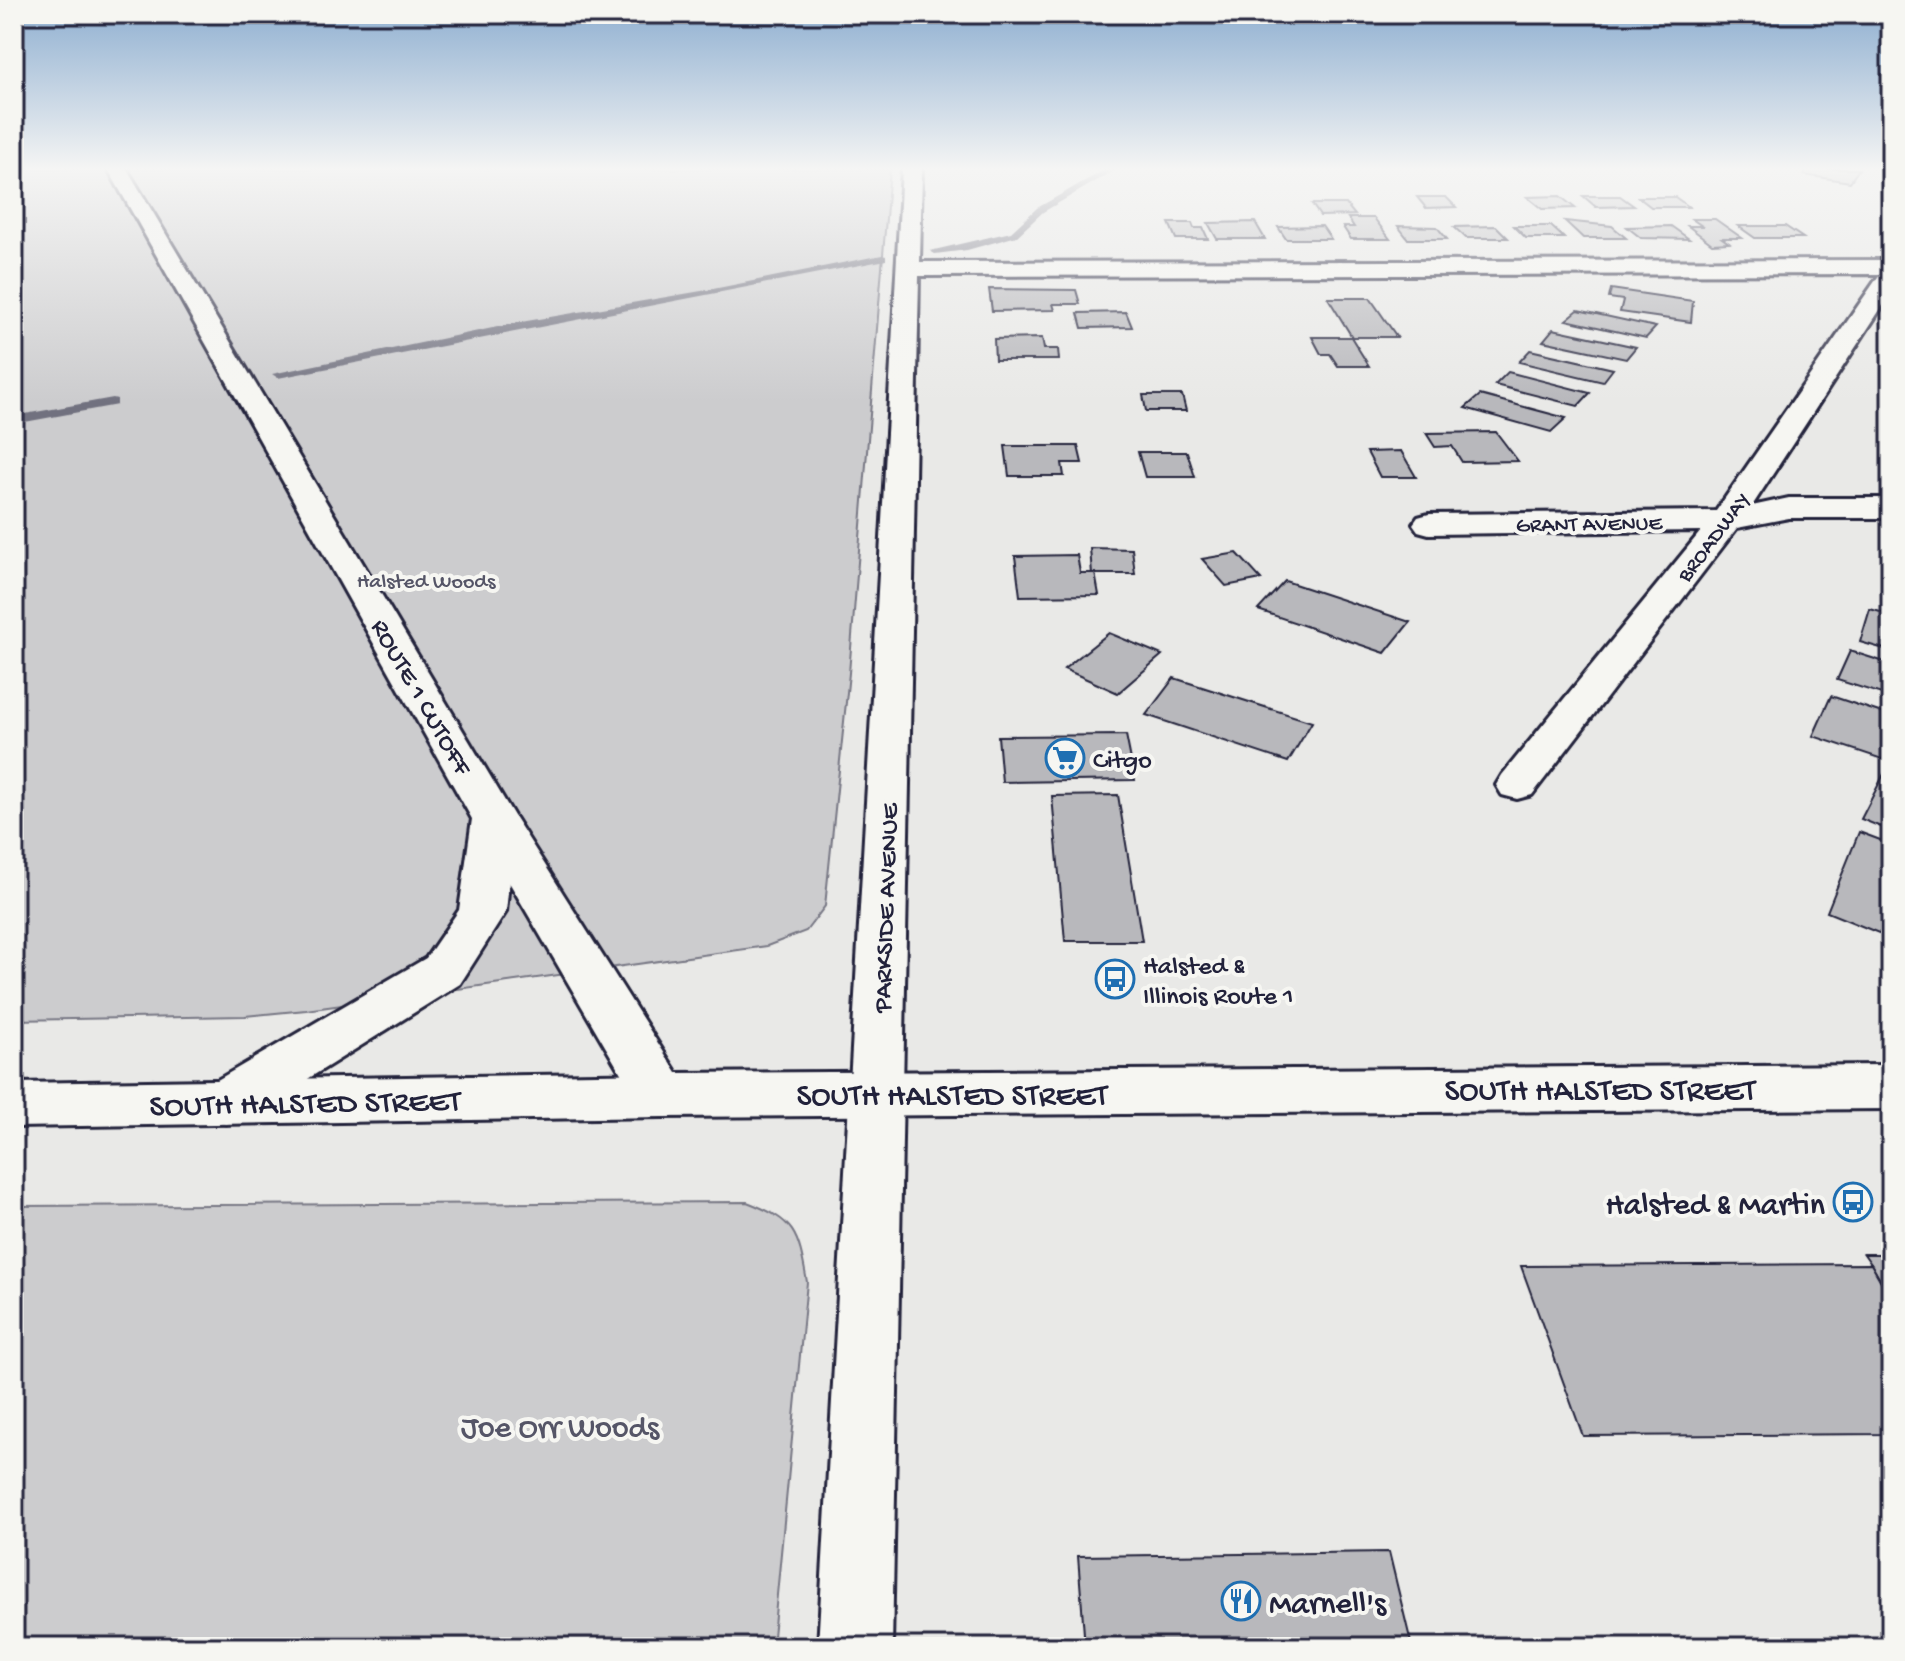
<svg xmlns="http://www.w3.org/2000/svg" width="1905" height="1661" font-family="'Gochi Hand',sans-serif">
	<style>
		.green { fill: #ccccce; stroke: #777784; stroke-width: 2 }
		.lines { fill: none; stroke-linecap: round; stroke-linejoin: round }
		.stream { fill: #71717f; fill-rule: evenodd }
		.building { fill: #b8b8bc; stroke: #22223b; stroke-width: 2 }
		.minor-casing { stroke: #22223b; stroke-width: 6 }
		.tertiary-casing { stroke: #22223b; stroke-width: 6 }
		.primary-casing { stroke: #22223b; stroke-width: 6 }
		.minor { fill: #f6f6f2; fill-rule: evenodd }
		.tertiary { fill: #f6f6f2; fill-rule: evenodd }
		.primary { fill: #f6f6f2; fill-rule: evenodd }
		.labels { text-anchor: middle; stroke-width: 8; stroke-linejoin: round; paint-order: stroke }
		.far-street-label { font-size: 22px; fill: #22223b; stroke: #f6f6f2 }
		.far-park-label { font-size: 22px; fill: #555567; stroke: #f6f6f2 }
		.street-label { font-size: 26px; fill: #22223b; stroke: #f6f6f2 }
		.poi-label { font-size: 26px; fill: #22223b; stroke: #f6f6f2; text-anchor: start }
		.near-street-label { font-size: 32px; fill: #22223b; stroke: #f6f6f2 }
		.near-poi-label { font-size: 32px; fill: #22223b; stroke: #f6f6f2; text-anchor: end }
		.near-park-label { font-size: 32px; fill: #555567; stroke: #f6f6f2 }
	</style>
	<rect width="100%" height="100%" fill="#e9e9e7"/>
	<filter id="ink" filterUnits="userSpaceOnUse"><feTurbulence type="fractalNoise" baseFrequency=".0125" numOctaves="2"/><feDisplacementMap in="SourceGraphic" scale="16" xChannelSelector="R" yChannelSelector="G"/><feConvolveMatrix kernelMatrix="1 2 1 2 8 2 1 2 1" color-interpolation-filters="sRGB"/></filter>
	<g filter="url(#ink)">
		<!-- green -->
		<g class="green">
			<path d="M 14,169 L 890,169 L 849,673 L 825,906 L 806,931 L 767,946 L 306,1010 L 245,1016 L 14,1020 Z"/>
			<path d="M 747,1202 C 796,1221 798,1232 807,1282 L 772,1647 L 14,1647 L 14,1206 Z"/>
		</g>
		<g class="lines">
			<!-- stream -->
			<g class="stream">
				<path d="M 1106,169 L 1117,169 L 1043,212 L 1017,236 L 967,250 L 935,254 L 930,251 L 1011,232 L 1037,208 Z"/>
				<path d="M 882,255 L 886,256 L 886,260 L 278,378 L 272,374 L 521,322 L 713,289 Z"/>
				<path d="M 113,398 L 117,399 L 117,405 L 14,424 L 14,416 Z"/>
			</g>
		</g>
		<!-- building -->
		<g class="building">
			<path d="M 1808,169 L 1859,169 L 1850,182 L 1804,175 Z"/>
			<path d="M 1560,196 L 1575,208 L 1542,209 L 1527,197 Z"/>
			<path d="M 1583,196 L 1620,196 L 1634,206 L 1596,207 Z"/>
			<path d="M 1417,197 L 1446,197 L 1456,207 L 1426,208 Z"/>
			<path d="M 1638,197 L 1675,197 L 1689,207 L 1651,207 Z"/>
			<path d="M 1312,204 L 1346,204 L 1355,215 L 1320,216 Z"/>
			<path d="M 1348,218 L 1374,218 L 1390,239 L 1351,239 L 1343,227 L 1354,227 Z"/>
			<path d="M 1692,219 L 1715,219 L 1742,238 L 1722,238 L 1729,243 L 1712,244 L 1688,226 L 1702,226 Z"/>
			<path d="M 1565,221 L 1612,226 L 1626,238 L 1583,238 Z"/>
			<path d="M 1255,222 L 1265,239 L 1217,239 L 1208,223 Z"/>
			<path d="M 1169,223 L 1192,223 L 1194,228 L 1203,228 L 1208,239 L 1176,239 Z"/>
			<path d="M 1322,226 L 1331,239 L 1286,239 L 1278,227 Z"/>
			<path d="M 1398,226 L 1437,227 L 1447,239 L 1408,239 Z"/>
			<path d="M 1496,226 L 1508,238 L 1466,238 L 1454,227 Z"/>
			<path d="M 1514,226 L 1551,226 L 1564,238 L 1526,238 Z"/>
			<path d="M 1671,226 L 1689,239 L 1641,238 L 1627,227 Z"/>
			<path d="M 1738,226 L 1785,226 L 1803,238 L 1755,238 Z"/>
			<path d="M 989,289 L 1076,290 L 1080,304 L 1053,304 L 1055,310 L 992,311 Z"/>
			<path d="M 1611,289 L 1693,301 L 1691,322 L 1620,312 L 1623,300 L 1609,298 Z"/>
			<path d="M 1328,298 L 1370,298 L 1397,337 L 1352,337 Z"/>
			<path d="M 1578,310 L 1656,327 L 1646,338 L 1566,320 Z"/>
			<path d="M 1126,312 L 1132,327 L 1082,328 L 1078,313 Z"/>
			<path d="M 1553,329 L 1636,347 L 1626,359 L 1543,341 Z"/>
			<path d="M 1312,337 L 1351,337 L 1369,366 L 1338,366 L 1330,354 L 1321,354 Z"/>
			<path d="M 1042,338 L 1044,349 L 1058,349 L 1059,360 L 995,360 L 994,339 Z"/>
			<path d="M 1530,350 L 1613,369 L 1603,382 L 1519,362 Z"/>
			<path d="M 1508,372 L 1590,393 L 1578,406 L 1495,385 Z"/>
			<path d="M 1143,395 L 1182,395 L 1186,411 L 1146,411 Z"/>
			<path d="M 1480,395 L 1566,418 L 1551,432 L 1465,408 Z"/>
			<path d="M 1496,432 L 1518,461 L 1462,462 L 1452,446 L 1435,447 L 1426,433 Z"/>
			<path d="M 1005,446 L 1078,446 L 1082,463 L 1062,463 L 1064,476 L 1009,476 Z"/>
			<path d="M 1401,451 L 1416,477 L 1380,477 L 1367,452 Z"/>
			<path d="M 1138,452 L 1187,452 L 1195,477 L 1145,477 Z"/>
			<path d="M 1090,548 L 1132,549 L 1135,574 L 1092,574 Z"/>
			<path d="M 1237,553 L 1261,579 L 1226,586 L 1202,559 Z"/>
			<path d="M 1077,555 L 1080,573 L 1095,573 L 1099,595 L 1020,596 L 1015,556 Z"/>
			<path d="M 1285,581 L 1410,622 L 1385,653 L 1258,610 Z"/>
			<path d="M 1870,609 L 1891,615 L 1891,651 L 1860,642 Z"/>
			<path d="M 1109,633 L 1162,655 L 1118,693 L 1064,669 Z"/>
			<path d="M 1850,651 L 1891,664 L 1891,697 L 1837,680 Z"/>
			<path d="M 1174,678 L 1312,722 L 1288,762 L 1146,715 Z"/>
			<path d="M 1831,696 L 1891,716 L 1888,761 L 1813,736 Z"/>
			<path d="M 1126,735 L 1135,780 L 1002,782 L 998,736 Z"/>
			<path d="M 1887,768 L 1891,770 L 1891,831 L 1861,819 Z"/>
			<path d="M 1118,795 L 1142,941 L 1065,941 L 1052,796 Z"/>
			<path d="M 1859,832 L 1891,844 L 1891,938 L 1827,912 Z"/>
			<path d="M 1864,1254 L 1891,1254 L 1891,1299 L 1871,1264 Z"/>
			<path d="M 1871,1264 L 1891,1299 L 1891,1434 L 1583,1436 L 1521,1266 Z"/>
			<path d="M 1389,1552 L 1412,1647 L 1085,1647 L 1078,1556 Z"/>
		</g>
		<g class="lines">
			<defs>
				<path id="minor" d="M 902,169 L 922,169 L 920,262 L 1891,260 L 1891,293 L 1752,506 L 1789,498 L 1891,498 L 1891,518 L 1789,518 L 1737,528 L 1532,795 L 1517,799 L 1502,795 L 1496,785 L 1502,775 L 1701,531 L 1429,534 L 1418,531 L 1413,524 L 1418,517 L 1429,514 L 1716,511 L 1880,274 L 919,276 L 892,1647 L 818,1647 Z"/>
				<path id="tertiary" d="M 662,1073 L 681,1079 L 689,1095 L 681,1111 L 662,1117 L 14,1127 L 14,1083 Z"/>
				<path id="primary" d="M 108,169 L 127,169 L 514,816 L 677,1073 L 1891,1065 L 1891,1109 L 662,1117 L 643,1111 L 509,882 L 506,912 L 460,984 L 245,1118 L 226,1124 L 207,1118 L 199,1102 L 207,1086 L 426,958 L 459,910 L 472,819 Z"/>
			</defs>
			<!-- minor casing -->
			<use href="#minor" class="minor-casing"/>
			<!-- tertiary casing -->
			<use href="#tertiary" class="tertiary-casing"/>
			<!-- primary casing -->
			<use href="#primary" class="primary-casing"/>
			<!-- minor -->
			<use href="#minor" class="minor"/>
			<!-- tertiary -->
			<use href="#tertiary" class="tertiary"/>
			<!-- primary -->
			<use href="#primary" class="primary"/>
		</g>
	</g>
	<!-- sky -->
	<linearGradient id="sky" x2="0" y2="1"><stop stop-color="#8daed0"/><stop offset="0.42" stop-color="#f5f5f4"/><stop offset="1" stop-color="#f5f5f4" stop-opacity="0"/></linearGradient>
	<rect width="1905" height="402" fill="url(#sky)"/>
	<!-- icons -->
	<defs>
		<symbol id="supermarket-ring" viewBox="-11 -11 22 22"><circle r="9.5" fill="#f6f6f2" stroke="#1f6fb2" stroke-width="1.5"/><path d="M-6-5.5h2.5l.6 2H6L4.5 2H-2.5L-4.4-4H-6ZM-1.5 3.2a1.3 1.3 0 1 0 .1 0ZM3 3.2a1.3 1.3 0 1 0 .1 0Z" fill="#1f6fb2"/></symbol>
		<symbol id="bus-ring" viewBox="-11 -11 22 22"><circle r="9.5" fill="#f6f6f2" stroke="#1f6fb2" stroke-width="1.5"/><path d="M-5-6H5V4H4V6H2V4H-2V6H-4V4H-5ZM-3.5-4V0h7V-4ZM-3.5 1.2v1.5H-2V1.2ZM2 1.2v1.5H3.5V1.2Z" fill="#1f6fb2"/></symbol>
		<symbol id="restaurant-ring" viewBox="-11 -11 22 22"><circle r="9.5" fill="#f6f6f2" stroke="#1f6fb2" stroke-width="1.5"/><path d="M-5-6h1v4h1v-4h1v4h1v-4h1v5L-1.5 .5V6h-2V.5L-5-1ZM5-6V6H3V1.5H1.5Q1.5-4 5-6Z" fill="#1f6fb2"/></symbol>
	</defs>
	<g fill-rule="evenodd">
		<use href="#supermarket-ring" x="1043" y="736" width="44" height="44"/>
		<use href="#bus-ring" x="1093" y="957" width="44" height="44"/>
		<use href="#bus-ring" x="1831" y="1180" width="44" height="44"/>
		<use href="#restaurant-ring" x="1219" y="1579" width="44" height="44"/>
	</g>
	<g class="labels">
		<!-- far-street labels -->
		<g class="far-street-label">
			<text transform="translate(1589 522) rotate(-1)" y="8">GRANT AVENUE</text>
			<text transform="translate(1712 536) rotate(-53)" y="8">BROADWAY</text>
		</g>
		<!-- far-park labels -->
		<g class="far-park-label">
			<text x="426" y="587">Halsted Woods</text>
		</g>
		<!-- street labels -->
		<g class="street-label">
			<text transform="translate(423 696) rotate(60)" y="9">ROUTE 1 CUTOFF</text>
			<text transform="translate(884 908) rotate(-88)" y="9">PARKSIDE AVENUE</text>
		</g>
		<!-- poi labels -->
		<g class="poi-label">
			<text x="1093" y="767">Citgo</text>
			<text x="1143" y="973">Halsted &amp;<tspan x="1143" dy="30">Illinois Route 1</tspan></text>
		</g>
		<!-- near-street labels -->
		<g class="near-street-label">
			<text x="1600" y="1099">SOUTH HALSTED STREET</text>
			<text x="952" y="1104">SOUTH HALSTED STREET</text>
			<text transform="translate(305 1101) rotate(-1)" y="11">SOUTH HALSTED STREET</text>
		</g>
		<!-- near-poi labels -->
		<g class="near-poi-label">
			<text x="1825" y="1213">Halsted &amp; Martin</text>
			<text x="1269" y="1612" text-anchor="start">Marnell's</text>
		</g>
		<!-- near-park labels -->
		<g class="near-park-label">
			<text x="560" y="1436">Joe Orr Woods</text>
		</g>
	</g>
	<!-- margin -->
	<rect width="1905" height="1661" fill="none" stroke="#f6f6f2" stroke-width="48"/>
	<rect x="24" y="24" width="1857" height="1613" fill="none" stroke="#22223b" stroke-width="3" filter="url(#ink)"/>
</svg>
